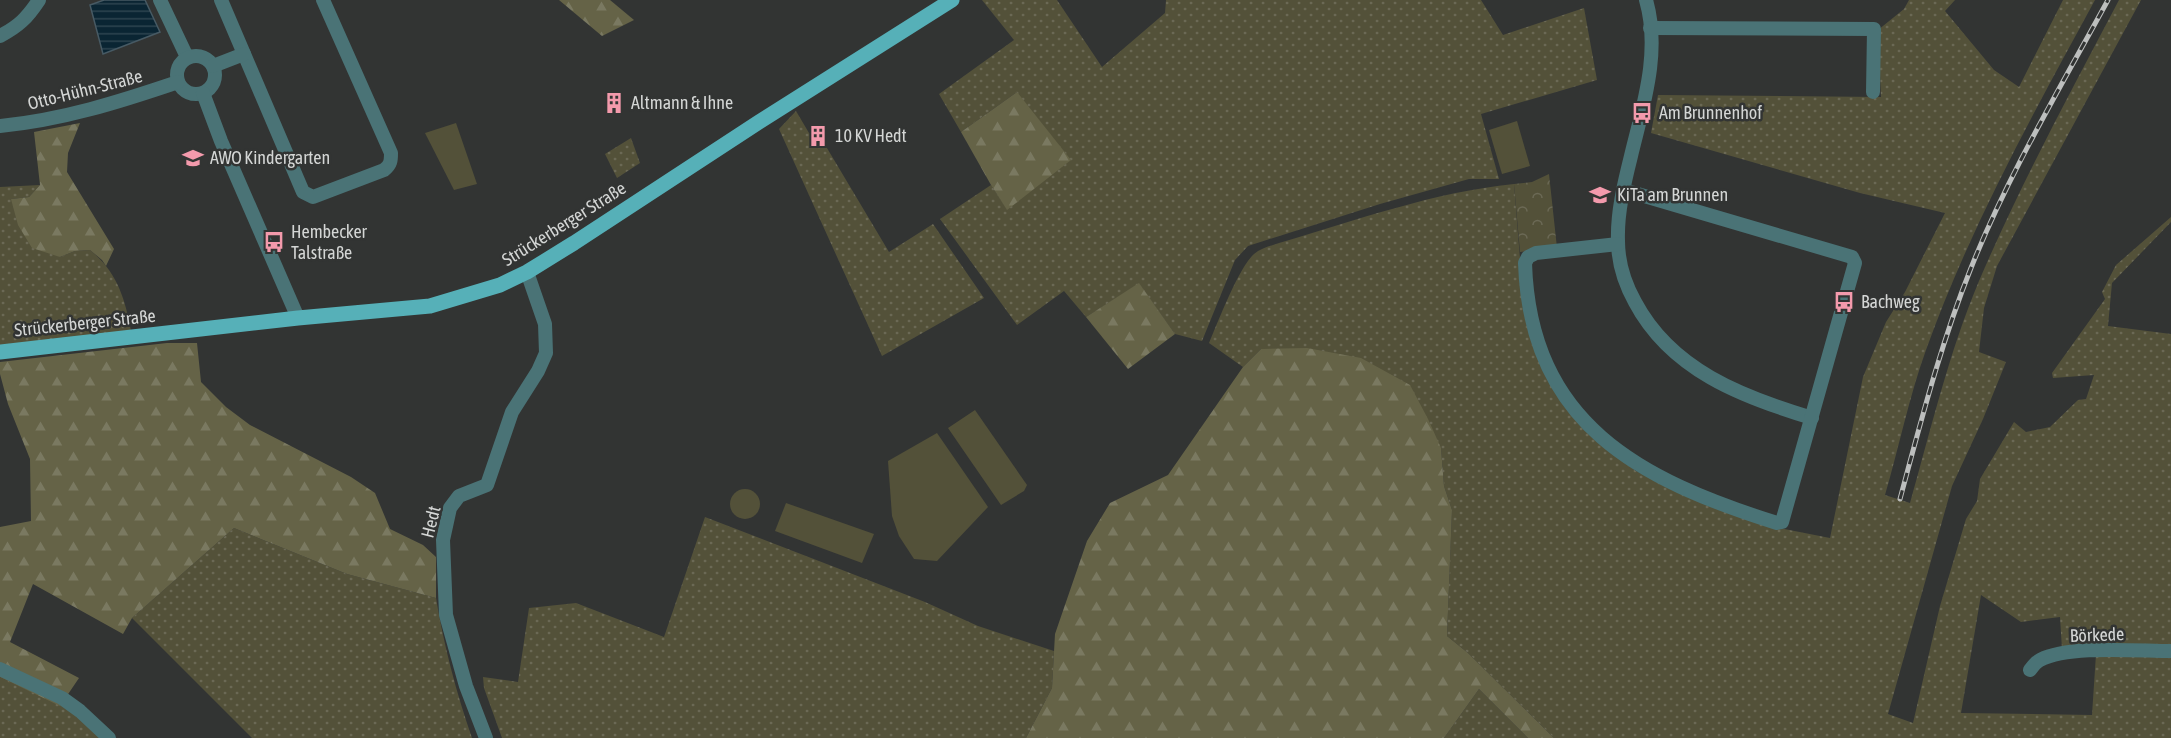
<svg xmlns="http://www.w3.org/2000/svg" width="2171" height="738" font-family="'Asap Condensed',sans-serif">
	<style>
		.grass { fill: url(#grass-dots); fill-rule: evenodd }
		.forest { fill: url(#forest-firs) }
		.park { fill: url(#park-crowns) }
		.garden { fill: #535139 }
		.water { fill: url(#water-rules); stroke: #475a64; stroke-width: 1.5 }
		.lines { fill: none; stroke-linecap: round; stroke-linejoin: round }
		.minor { stroke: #4a7376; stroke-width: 14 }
		.major { stroke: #56b0b8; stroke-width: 15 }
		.rail-casing { stroke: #bdbfbe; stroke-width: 5 }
		.rail { stroke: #323433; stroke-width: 3; stroke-dasharray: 9; stroke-linecap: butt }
		.labels { text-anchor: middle; stroke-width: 5; stroke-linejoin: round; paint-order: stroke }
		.street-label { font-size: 18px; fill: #d4d6d5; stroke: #323433 }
		.poi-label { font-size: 18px; fill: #d4d6d5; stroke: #323433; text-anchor: start }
	</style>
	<defs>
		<pattern id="grass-dots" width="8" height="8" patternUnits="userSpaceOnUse" patternTransform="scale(1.5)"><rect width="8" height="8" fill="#535139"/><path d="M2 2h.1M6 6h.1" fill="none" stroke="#6b6955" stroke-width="1.8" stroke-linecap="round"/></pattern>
		<pattern id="forest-firs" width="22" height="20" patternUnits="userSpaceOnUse" patternTransform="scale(1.5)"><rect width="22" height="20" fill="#656347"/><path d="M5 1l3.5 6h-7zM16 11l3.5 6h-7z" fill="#7a7961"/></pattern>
		<pattern id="park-crowns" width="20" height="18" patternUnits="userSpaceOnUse" patternTransform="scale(1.5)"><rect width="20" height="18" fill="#535139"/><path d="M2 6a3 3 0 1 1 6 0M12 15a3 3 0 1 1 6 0" fill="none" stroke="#6b6955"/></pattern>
		<pattern id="water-rules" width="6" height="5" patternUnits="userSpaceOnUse" patternTransform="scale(1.5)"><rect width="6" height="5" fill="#0a2533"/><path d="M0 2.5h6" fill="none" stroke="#2d4450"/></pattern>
	</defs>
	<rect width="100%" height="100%" fill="#323433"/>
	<!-- grass -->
	<g class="grass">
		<path d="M 982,0 L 1057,0 L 1102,67 L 1165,13 L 1166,0 L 1481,0 L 1503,35 L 1584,8 L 1597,80 L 1481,114 L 1499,179 L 1469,179 L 1380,204 L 1248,246 L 1235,260 L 1202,341 L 1175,334 L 1139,284 L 1086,317 L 1064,291 L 1017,325 L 940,219 L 991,185 L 1007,209 L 1017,92 L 961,132 L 939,94 L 1014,40 Z"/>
		<path d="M 1909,0 L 1955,0 L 1945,11 L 1994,70 L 2019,87 L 2063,0 L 2095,0 C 2033,114 1970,227 1926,350 C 1909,397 1899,447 1885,495 L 1910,503 C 1931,429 1949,352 1979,281 C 2020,185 2070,93 2119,0 L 2141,0 L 1997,266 L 1984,308 L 1979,352 L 2006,362 L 1983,419 L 1952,486 L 1888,714 L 1913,723 L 1940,606 L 1966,519 L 1977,501 L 1980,479 L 2014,422 L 2026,432 L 2050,427 L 2078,400 L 2086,399 L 2094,375 L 2053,378 L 2052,373 L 2105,299 L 2102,292 L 2116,265 L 2171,217 L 2171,222 L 2112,283 L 2108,326 L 2171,334 L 2171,738 L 1554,738 L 1468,653 L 1447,636 L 1452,510 L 1444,486 L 1441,448 L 1261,349 L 1243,367 L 1209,343 C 1218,322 1239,267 1254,254 C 1261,248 1271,246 1279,243 C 1357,220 1434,192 1514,184 L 1524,308 L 1590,435 L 1613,454 L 1636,471 L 1774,527 L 1830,538 L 1863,377 L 1886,322 L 1905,292 L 1945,213 L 1860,193 L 1651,133 L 1658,95 L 1881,97 L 1878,30 L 1904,9 ZM 1981,595 L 2021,622 L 2060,617 L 2062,649 L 2096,654 L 2092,715 L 1961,713 Z"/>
		<path d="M 796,111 L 809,133 L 818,133 L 889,252 L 933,224 L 984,298 L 882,356 L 779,129 Z"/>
		<path d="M 631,138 L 640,163 L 617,178 L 605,154 Z"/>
		<path d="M 40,185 L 29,197 L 11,199 L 60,257 L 75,251 L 90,250 C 117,272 125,298 131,331 L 0,345 L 0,187 Z"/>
		<path d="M 705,517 L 925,602 L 978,626 L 1054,651 L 1052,688 L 1026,738 L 502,738 L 484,688 L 483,677 L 518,682 L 529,608 L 576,603 L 664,637 Z"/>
		<path d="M 234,528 L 347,574 L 436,598 C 444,646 456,692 472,738 L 252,738 L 132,618 Z"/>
		<path d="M 0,677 L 76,712 L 102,738 L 0,738 Z"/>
		<path d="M 1479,689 L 1528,738 L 1444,738 Z"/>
	</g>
	<!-- forest -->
	<g class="forest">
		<path d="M 559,0 L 610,0 L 634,20 L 602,36 Z"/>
		<path d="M 1017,92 L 1071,160 L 1007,210 L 991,185 L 961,132 Z"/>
		<path d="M 80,123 L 68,153 L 67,172 L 114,249 L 106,266 L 102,260 L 90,250 L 75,251 L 60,257 L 32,248 L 18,225 L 11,199 L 29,197 L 40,185 L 34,132 Z"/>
		<path d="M 1139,283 L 1175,334 L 1128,369 L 1086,317 Z"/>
		<path d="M 167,343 L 197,343 L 201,382 L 226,407 L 250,425 L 351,477 L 375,493 L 390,529 L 423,545 L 436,557 L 436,598 L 347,574 L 234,528 L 132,618 L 123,634 L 33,584 L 10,642 L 79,678 L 60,706 L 0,677 L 0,527 L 31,521 L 30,459 L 8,404 L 0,374 L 0,362 Z"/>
		<path d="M 1307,348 L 1361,358 L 1410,385 L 1428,419 L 1441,448 L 1444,486 L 1452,510 L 1447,636 L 1468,653 L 1554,738 L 1528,738 L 1479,689 L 1444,738 L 1026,738 L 1052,688 L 1055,634 L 1087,541 L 1110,503 L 1168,475 L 1243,367 L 1261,349 Z"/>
	</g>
	<!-- park -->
	<path class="park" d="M 1549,174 L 1557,248 L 1520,252 L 1514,184 L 1532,182 Z"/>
	<!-- garden -->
	<g class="garden">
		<path d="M 1517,121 L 1530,166 L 1502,174 L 1489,130 Z"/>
		<path d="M 456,123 L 477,184 L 454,190 L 425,133 Z"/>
		<path d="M 975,410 L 1027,485 L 1024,491 L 1001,505 L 948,428 Z"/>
		<path d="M 937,433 L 988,507 L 937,561 L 914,559 L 899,536 L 892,516 L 888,461 Z"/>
		<circle cx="745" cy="504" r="15"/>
		<path d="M 786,503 L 874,534 L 862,563 L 775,531 Z"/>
	</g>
	<!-- water -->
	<path class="water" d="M 104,0 L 145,0 L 160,32 L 103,54 L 90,5 Z"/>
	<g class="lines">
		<!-- minor -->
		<g class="minor">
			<path d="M 160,0 L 187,57"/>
			<path d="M 221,0 L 303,192 L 313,197 L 384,170 C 391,165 391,160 391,153 L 323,0"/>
			<path d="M 1646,0 C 1661,52 1643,106 1631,156 C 1624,184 1617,213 1618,241 C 1618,262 1625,284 1635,302 C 1671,370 1742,397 1812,418"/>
			<path d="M 1650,28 L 1874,29 L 1873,92"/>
			<path d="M 0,36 C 19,26 27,18 39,0"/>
			<circle cx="196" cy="75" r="19"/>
			<path d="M 213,66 L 244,54"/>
			<path d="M 203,93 L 221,141 L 298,318"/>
			<path d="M 0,126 C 62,120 119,102 178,82"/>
			<path d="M 1618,244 L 1536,253 L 1528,257 L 1525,263 C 1530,424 1640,480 1777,523 L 1782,522 L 1855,263 L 1852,257 L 1624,190"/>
			<path d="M 0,669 L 62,698 L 80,711 L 109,738"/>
			<path d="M 2030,670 C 2033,666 2036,662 2040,660 C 2069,645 2137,651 2171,651"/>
			<path d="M 486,738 L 466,686 L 446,615 L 443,540 L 450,508 L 459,496 L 487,485 L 512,412 L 538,371 L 546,353 L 545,324 L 527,272"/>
		</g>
		<!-- major -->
		<path class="major" d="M 0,352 L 298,318 L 430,306 L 500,285 L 527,272 L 574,243 L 759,122 L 952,0"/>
		<defs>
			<path id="rail" d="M 1900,499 C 1921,421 1941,343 1971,268 C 2008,175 2060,88 2108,0"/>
		</defs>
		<!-- rail casing -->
		<use href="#rail" class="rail-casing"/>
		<!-- rail -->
		<use href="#rail" class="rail"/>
	</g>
	<!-- icons -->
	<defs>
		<symbol id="building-bare" viewBox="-9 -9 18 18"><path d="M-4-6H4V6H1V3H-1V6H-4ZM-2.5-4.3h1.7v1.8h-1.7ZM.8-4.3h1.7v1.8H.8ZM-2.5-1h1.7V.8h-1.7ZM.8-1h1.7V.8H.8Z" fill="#f39aac" stroke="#323433" stroke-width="2.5" paint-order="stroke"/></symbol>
		<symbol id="bus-bare" viewBox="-9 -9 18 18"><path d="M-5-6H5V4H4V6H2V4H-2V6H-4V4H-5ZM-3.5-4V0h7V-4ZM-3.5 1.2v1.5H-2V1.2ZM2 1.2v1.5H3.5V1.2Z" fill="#f39aac" stroke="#323433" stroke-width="2.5" paint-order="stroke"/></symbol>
		<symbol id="school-bare" viewBox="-9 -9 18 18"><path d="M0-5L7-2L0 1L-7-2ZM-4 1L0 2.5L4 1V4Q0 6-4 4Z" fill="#f39aac" stroke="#323433" stroke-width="2.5" paint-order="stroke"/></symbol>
	</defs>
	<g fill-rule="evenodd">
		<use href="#building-bare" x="599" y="88" width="30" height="30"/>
		<use href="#bus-bare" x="1627" y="98" width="30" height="30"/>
		<use href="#building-bare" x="803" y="121" width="30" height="30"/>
		<use href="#school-bare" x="178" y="143" width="30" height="30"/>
		<use href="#school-bare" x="1585" y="180" width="30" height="30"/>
		<use href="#bus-bare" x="259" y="227" width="30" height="30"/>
		<use href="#bus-bare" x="1829" y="287" width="30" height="30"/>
	</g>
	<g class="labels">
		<!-- street labels -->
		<g class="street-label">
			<text transform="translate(85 90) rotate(-14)" y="6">Otto-Hühn-Straße</text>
			<text transform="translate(564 224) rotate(-32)" y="6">Strückerberger Straße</text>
			<text transform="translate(85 323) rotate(-6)" y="6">Strückerberger Straße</text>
			<text transform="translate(431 522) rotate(-76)" y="6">Hedt</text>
			<text transform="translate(2097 635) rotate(-2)" y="6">Börkede</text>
		</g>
		<!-- poi labels -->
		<g class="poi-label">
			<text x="631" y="109">Altmann &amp; Ihne</text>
			<text x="1659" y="119">Am Brunnenhof</text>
			<text x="835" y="142">10 KV Hedt</text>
			<text x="210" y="164">AWO Kindergarten</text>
			<text x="1617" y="201">KiTa am Brunnen</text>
			<text x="291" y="238">Hembecker<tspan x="291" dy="21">Talstraße</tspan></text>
			<text x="1861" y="308">Bachweg</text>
		</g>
	</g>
</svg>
